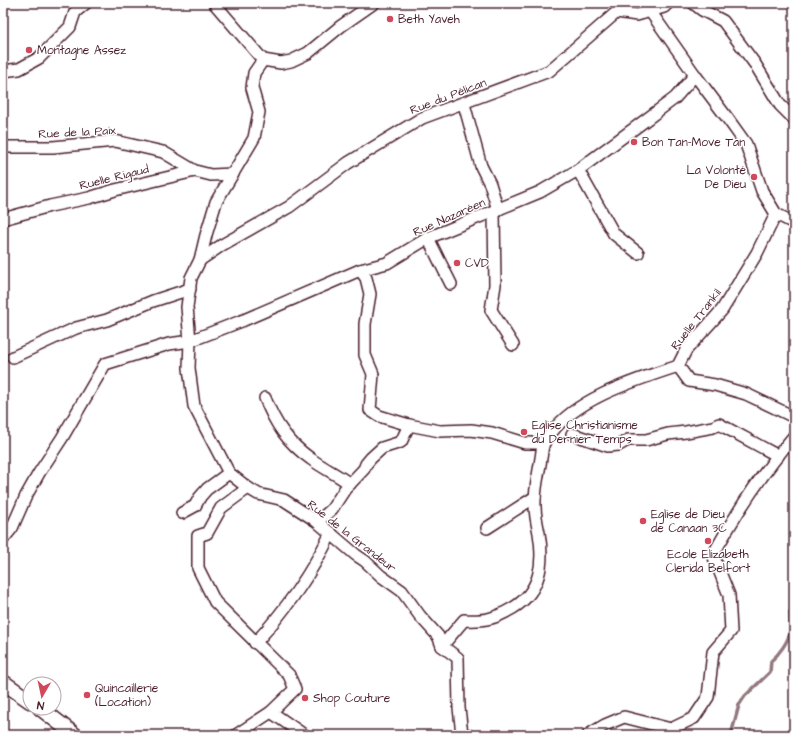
<svg xmlns="http://www.w3.org/2000/svg" width="797" height="738" font-family="'Architects Daughter',sans-serif">
	<style>
		.lines { fill: none; stroke-linecap: round; stroke-linejoin: round }
		.stream { stroke: #91787e; stroke-width: 3.5 }
		.minor-casing { stroke: #4a1f2b; stroke-width: 14 }
		.tertiary-casing { stroke: #4a1f2b; stroke-width: 17 }
		.minor { stroke: #fff; stroke-width: 11 }
		.tertiary { stroke: #fff; stroke-width: 14 }
		.poi-dot { fill: #d1495b; stroke: #fff; stroke-width: 1.5 }
		.labels { text-anchor: middle; stroke-width: 3; stroke-linejoin: round; paint-order: stroke }
		.poi-label { font-size: 12px; fill: #4a1f2b; stroke: #fff; text-anchor: start }
		.street-label { font-size: 12px; fill: #4a1f2b; stroke: #fff }
	</style>
	<rect width="100%" height="100%" fill="#fff"/>
	<filter id="ink" filterUnits="userSpaceOnUse"><feTurbulence type="fractalNoise" baseFrequency=".025" numOctaves="2"/><feDisplacementMap in="SourceGraphic" scale="8" xChannelSelector="R" yChannelSelector="G"/><feConvolveMatrix kernelMatrix="1 2 1 2 8 2 1 2 1" color-interpolation-filters="sRGB"/></filter>
	<g filter="url(#ink)">
		<g class="lines">
			<!-- stream -->
			<path class="stream" d="M 731,735 L 739,705 L 745,696 L 770,672 L 771,661 C 779,654 788,642 790,632 C 791,626 790,618 790,612 L 794,607"/>
			<defs>
				<g id="minor">
					<path d="M 214,3 L 263,60 L 254,73 L 252,88 L 259,112 L 254,138 L 216,202 L 206,235 L 200,260 L 191,278 L 187,307 L 190,341 L 189,368 L 194,406 L 229,473 L 248,488 L 258,494 L 284,500 L 315,520 L 356,555 L 365,561 L 381,576 L 402,591 L 420,616 L 438,636 L 442,646 L 458,658 L 459,708 L 462,734 L 468,735"/>
					<path d="M 693,3 L 702,10 L 723,21 L 755,64 L 780,105 L 794,119"/>
					<path d="M 650,11 L 695,75 L 728,119 L 746,144 L 762,191 L 776,214 L 794,223"/>
					<path d="M 263,60 L 281,63 L 291,61 L 308,53 L 341,26 L 374,3"/>
					<path d="M 3,71 L 19,69 L 39,58 L 70,27 L 75,12 L 86,3"/>
					<path d="M 464,104 L 481,166 L 490,184 L 498,210"/>
					<path d="M 3,147 L 53,147 L 115,141 L 163,152 L 195,171"/>
					<path d="M 578,170 L 614,234 L 638,253"/>
					<path d="M 494,211 L 495,285 L 491,310 L 513,345"/>
					<path d="M 3,219 L 50,206 L 89,198 L 115,190 L 195,171 L 211,175 L 233,174"/>
					<path d="M 428,238 L 451,284"/>
					<path d="M 200,260 L 222,245 L 289,207 L 348,163 L 422,118 L 549,71 L 617,12 L 637,15 L 664,7 L 668,3"/>
					<path d="M 360,270 L 366,278 L 370,294 L 365,324 L 365,355 L 373,374 L 370,410 L 379,416 L 409,425"/>
					<path d="M 13,357 L 76,328 L 107,320 L 153,301 L 190,289"/>
					<path d="M 678,366 L 689,381 L 715,385 L 746,394 L 794,417"/>
					<path d="M 265,398 C 275,424 288,443 311,459 C 323,468 338,475 350,484"/>
					<path d="M 572,434 L 608,446 L 619,445 L 628,440 L 646,440 L 668,434 L 686,432 L 713,427 L 719,424 L 778,456"/>
					<path d="M 248,488 L 221,508 L 207,533 L 198,536 L 198,568 L 215,602 L 289,675 L 295,689 L 271,712"/>
					<path d="M 182,513 L 195,506 L 200,497 L 207,489 L 229,473"/>
					<path d="M 315,520 L 323,517 L 332,509 L 345,489 L 364,469 L 366,464 L 371,458 L 382,448 L 401,442 L 409,425 L 440,431 L 471,430 L 492,433 L 525,443 L 544,443"/>
					<path d="M 487,528 L 535,497"/>
					<path d="M 3,539 L 12,528 L 26,496 L 39,473 L 62,438 L 105,364 L 169,344 L 190,341 L 244,320 L 360,270 L 387,263 L 428,238 L 540,192 L 578,170 L 643,122 L 675,98 L 695,75"/>
					<path d="M 255,643 C 286,610 311,574 331,533"/>
					<path d="M 442,646 L 464,620 C 486,621 494,619 513,608 C 541,591 544,563 539,533 C 537,524 535,515 535,506 C 534,490 539,473 541,458 C 542,453 542,447 544,443 C 545,440 549,436 551,433 C 578,397 637,380 678,366 L 686,350 L 722,310 L 757,253 L 776,214"/>
					<path d="M 236,735 L 271,712 L 304,735"/>
					<path d="M 588,735 L 605,725 L 624,717 L 671,729 L 694,718 L 708,697 L 713,652 L 731,631 L 729,595 L 713,555 C 736,513 763,472 794,436"/>
				</g>
				<g id="tertiary">
					<path d="M 3,682 L 30,701"/>
					<path d="M 40,708 L 75,735"/>
				</g>
			</defs>
			<!-- minor casing -->
			<use href="#minor" class="minor-casing"/>
			<!-- tertiary casing -->
			<use href="#tertiary" class="tertiary-casing"/>
			<!-- minor -->
			<use href="#minor" class="minor"/>
			<!-- tertiary -->
			<use href="#tertiary" class="tertiary"/>
		</g>
	</g>
	<!-- markers -->
	<g class="poi-dot">
		<circle cx="390" cy="19" r="4"/>
		<circle cx="29" cy="50" r="4"/>
		<circle cx="634" cy="142" r="4"/>
		<circle cx="754" cy="177" r="4"/>
		<circle cx="457" cy="263" r="4"/>
		<circle cx="524" cy="432" r="4"/>
		<circle cx="643" cy="521" r="4"/>
		<circle cx="708" cy="541" r="4"/>
		<circle cx="87" cy="695" r="4"/>
		<circle cx="305" cy="698" r="4"/>
	</g>
	<g class="labels">
		<!-- poi labels -->
		<g class="poi-label">
			<text x="398" y="23">Beth Yaveh</text>
			<text x="37" y="54">Montagne Assez</text>
			<text x="642" y="146">Bon Tan-Move Tan</text>
			<text x="746" y="174" text-anchor="end">La Volonté<tspan x="746" dy="14">De Dieu</tspan></text>
			<text x="465" y="267">CVD</text>
			<text x="532" y="429">Eglise Christianisme<tspan x="532" dy="14">du Dernier Temps</tspan></text>
			<text x="651" y="518">Eglise de Dieu<tspan x="651" dy="14">de Canaan 3C</tspan></text>
			<text x="708" y="558" text-anchor="middle">Ecole Elizabeth<tspan x="708" dy="14">Clerida Belfort</tspan></text>
			<text x="95" y="692">Quincaillerie<tspan x="95" dy="14">(Location)</tspan></text>
			<text x="313" y="702">Shop Couture</text>
		</g>
		<!-- street labels -->
		<g class="street-label">
			<text transform="translate(448 96) rotate(-21)" y="4">Rue du Pélican</text>
			<text transform="translate(77 132) rotate(-3)" y="4">Rue de la Paix</text>
			<text transform="translate(114 177) rotate(-14)" y="4">Ruelle Rigaud</text>
			<text transform="translate(449 217) rotate(-24)" y="4">Rue Nazaréen</text>
			<text transform="translate(696 319) rotate(-52)" y="4">Ruelle Trankil</text>
			<text transform="translate(352 536) rotate(38)" y="4">Rue de la Grandeur</text>
		</g>
	</g>
	<!-- margin -->
	<rect width="797" height="738" fill="none" stroke="#fff" stroke-width="16"/>
	<rect x="8" y="8" width="781" height="722" fill="none" stroke="#4a1f2b" stroke-width="1.5" filter="url(#ink)"/>
	<!-- north arrow -->
	<g transform="translate(42 696) rotate(189)"><circle r="19" fill="#ffffff" stroke="#b7a5aa"/>
	<path d="M0-3L7 15L0 10L-7 15Z" fill="#d1495b"/>
	<text y="-6" font-size="11" font-weight="bold" text-anchor="middle" fill="#4a1f2b">N</text>
	</g>
</svg>
